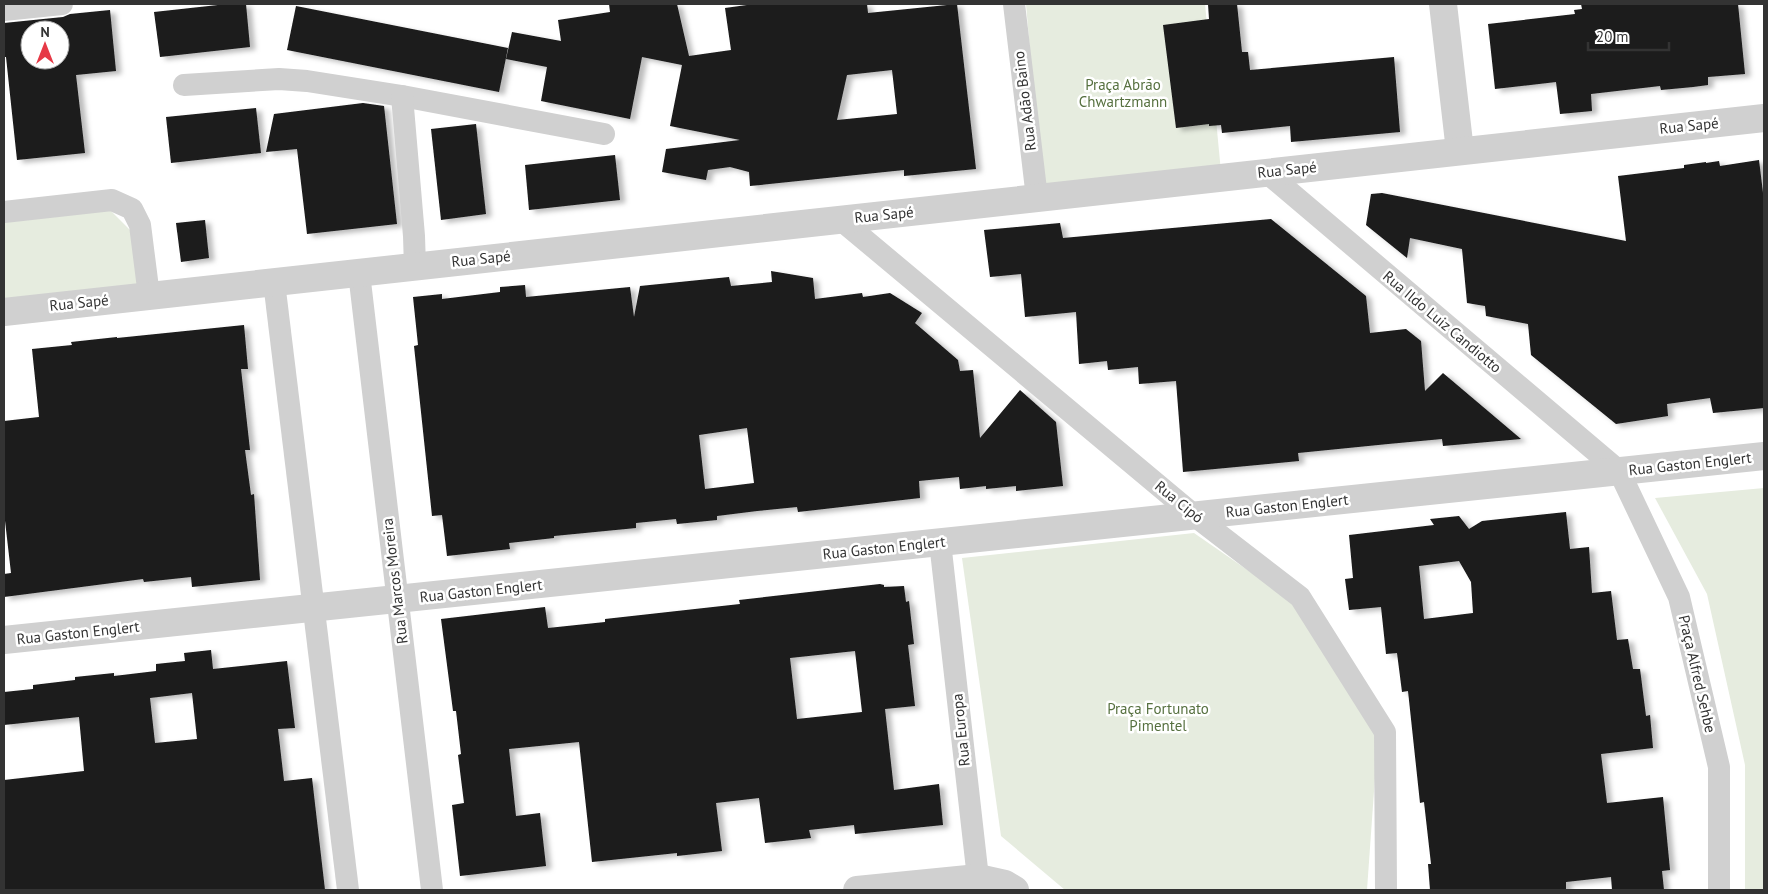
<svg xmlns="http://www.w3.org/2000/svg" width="1768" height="894" font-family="'PT Sans',sans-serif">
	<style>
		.green { fill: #e6ecdf }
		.building { fill: #1a1a1a; fill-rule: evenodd; filter: url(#shadow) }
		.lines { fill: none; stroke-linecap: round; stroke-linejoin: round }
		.minor { stroke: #d0d0d0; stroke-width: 22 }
		.tertiary { stroke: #d0d0d0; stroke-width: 28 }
		.labels { text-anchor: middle; stroke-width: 5; stroke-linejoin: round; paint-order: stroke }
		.park-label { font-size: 15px; fill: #56703f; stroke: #fff }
		.street-label { font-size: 15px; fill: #333; stroke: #fff }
	</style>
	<defs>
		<filter id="shadow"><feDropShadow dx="5.5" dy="3" stdDeviation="2.5" flood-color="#0004"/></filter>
	</defs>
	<rect width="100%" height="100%" fill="#fff"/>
	<!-- green -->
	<g class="green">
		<path d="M 1026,4 L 1205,4 L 1221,172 L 1042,191 Z"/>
		<path d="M 110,210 L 131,231 L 141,286 L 4,301 L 4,222 Z"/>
		<path d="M 1764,488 L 1764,890 L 1745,890 L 1745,765 L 1707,594 L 1655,498 Z"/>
		<path d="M 1194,533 L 1291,600 L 1378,735 L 1367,890 L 1065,890 L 1001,836 L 962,558 Z"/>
	</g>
	<!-- building -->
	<g class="building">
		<path d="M 227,4 L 246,4 L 250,47 L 160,57 L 154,12 Z"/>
		<path d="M 609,4 L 677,4 L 689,56 L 731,50 L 725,8 L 754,4 L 867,4 L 868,13 L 957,4 L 976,169 L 904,176 L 904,170 L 750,186 L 749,172 L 730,167 L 708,170 L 706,180 L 662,172 L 666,149 L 740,140 L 670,126 L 682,65 L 642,57 L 630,119 L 541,101 L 547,67 L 506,59 L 512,32 L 561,41 L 558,20 L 610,12 ZM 892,70 L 897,114 L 837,120 L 847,75 Z"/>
		<path d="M 1208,4 L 1237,4 L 1242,52 L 1248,52 L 1250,70 L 1394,57 L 1400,132 L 1291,142 L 1290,126 L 1222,133 L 1221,125 L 1209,126 L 1209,124 L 1176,128 L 1163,25 L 1209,19 Z"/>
		<path d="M 1581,4 L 1738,4 L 1745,74 L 1708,77 L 1708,85 L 1693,87 L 1661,90 L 1660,86 L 1591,94 L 1592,111 L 1560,114 L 1556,82 L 1495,89 L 1488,24 L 1575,14 L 1574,10 L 1582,9 Z"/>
		<path d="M 296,6 L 508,48 L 499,92 L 287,50 Z"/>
		<path d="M 110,10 L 116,71 L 76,75 L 85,153 L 17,160 L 6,57 L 4,57 L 4,23 L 63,17 L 70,14 ZM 30,30 L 60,30 L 60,60 L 30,60 Z"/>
		<path d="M 363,103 L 384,106 L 397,224 L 307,234 L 297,149 L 266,152 L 274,114 Z"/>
		<path d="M 256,108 L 261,153 L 171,163 L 166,117 Z"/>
		<path d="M 476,124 L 486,214 L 441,220 L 431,129 Z"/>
		<path d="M 615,155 L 620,200 L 529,210 L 525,165 Z"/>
		<path d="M 1759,160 L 1764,201 L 1764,408 L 1713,413 L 1710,398 L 1667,404 L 1668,416 L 1616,424 L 1531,355 L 1528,324 L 1486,316 L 1485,306 L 1467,303 L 1462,249 L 1410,238 L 1407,258 L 1366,225 L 1371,194 L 1382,193 L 1626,241 L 1618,176 L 1684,168 L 1684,165 L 1706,162 L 1706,163 L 1719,161 L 1720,166 Z"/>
		<path d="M 1271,219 L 1366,296 L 1370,333 L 1406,329 L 1421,341 L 1425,391 L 1443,373 L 1521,439 L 1443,446 L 1442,439 L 1388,444 L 1298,453 L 1299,461 L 1183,472 L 1176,381 L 1139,384 L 1138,367 L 1108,370 L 1107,361 L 1079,364 L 1076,312 L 1025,317 L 1021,274 L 990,277 L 984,230 L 1060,223 L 1063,238 Z"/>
		<path d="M 205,220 L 209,258 L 181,262 L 176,223 Z"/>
		<path d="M 771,271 L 813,278 L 815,299 L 862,293 L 863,297 L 890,293 L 922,313 L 915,323 L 958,360 L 960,371 L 973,370 L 980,438 L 1020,390 L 1056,422 L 1063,486 L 1016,491 L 1016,486 L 986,489 L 986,486 L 960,489 L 959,477 L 919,481 L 920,498 L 798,512 L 797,507 L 757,511 L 717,516 L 717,520 L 677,524 L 676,519 L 636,523 L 636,528 L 554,536 L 554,538 L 509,543 L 510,549 L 447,556 L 442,515 L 432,516 L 414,346 L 418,345 L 413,297 L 442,294 L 442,299 L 500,292 L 500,287 L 525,285 L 526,297 L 630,287 L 634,317 L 640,286 L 729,277 L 731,286 L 772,282 ZM 747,428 L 754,483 L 705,489 L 699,435 Z"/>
		<path d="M 244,325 L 248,369 L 241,369 L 250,450 L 245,450 L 251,495 L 254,494 L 260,580 L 192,587 L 191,577 L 144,582 L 143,579 L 4,597 L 4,574 L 11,573 L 4,512 L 4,421 L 39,417 L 32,349 L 72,345 L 71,342 L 117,337 L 117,338 Z"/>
		<path d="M 1566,512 L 1570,549 L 1589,547 L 1592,593 L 1611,591 L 1617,640 L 1628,639 L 1633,669 L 1640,669 L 1646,716 L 1650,715 L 1653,748 L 1601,754 L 1607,803 L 1663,797 L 1670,870 L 1662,871 L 1664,890 L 1612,890 L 1611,877 L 1566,882 L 1566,890 L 1430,890 L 1428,864 L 1431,864 L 1424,802 L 1420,803 L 1408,691 L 1402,692 L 1397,653 L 1386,654 L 1381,607 L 1349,610 L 1345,579 L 1353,578 L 1349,535 L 1434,525 L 1430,519 L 1459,516 L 1469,529 L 1482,521 ZM 1459,561 L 1471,582 L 1473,613 L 1424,619 L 1419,566 Z"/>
		<path d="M 880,584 L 884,585 L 884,587 L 904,586 L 906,602 L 909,601 L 914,644 L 908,645 L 915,706 L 885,709 L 894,790 L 939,784 L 943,825 L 855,834 L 854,825 L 809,830 L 811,838 L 765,843 L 759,798 L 716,803 L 722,851 L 677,856 L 677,853 L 592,862 L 579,742 L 509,749 L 516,816 L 540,813 L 546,866 L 460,876 L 452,805 L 464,803 L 458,755 L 461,754 L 456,711 L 453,711 L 441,619 L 545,607 L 548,628 L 605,622 L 605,619 L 740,604 L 739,600 ZM 855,651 L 862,712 L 797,719 L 790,658 Z"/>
		<path d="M 211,650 L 213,669 L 287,661 L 295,728 L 278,729 L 284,781 L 312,778 L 325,890 L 4,890 L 4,780 L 84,771 L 79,717 L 4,725 L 4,692 L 33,689 L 33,685 L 75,680 L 75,677 L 114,673 L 114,676 L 156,671 L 156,664 L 185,661 L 184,653 ZM 192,693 L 197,739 L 155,743 L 150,698 Z"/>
	</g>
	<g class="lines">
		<!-- minor -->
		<g class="minor">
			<path d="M 1014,4 L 1037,198"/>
			<path d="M 4,10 L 62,4"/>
			<path d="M 184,85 L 279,79 L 307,81 L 402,96 L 604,134"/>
			<path d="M 402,96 L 414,236 L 415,267"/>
			<path d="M 1266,172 L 1619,471 L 1679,597 L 1719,767 L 1719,890"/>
			<path d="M 4,212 L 112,200 L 132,209 L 140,225 L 149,296"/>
			<path d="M 841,220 L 1195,516 L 1300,597 L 1385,732 L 1386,890"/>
			<path d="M 359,273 L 432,890"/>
			<path d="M 274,282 L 348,890"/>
			<path d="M 940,542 L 978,878"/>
		</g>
		<!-- tertiary -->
		<g class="tertiary">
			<path d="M 1443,4 L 1460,151"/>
			<path d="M 4,312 L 1764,118"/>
			<path d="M 4,640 L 1764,456"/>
			<path d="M 857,890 L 978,878 L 1005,884 L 1015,890"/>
		</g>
	</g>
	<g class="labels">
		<!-- park labels -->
		<g class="park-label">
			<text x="1123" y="90">Praça Abrão<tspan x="1123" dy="17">Chwartzmann</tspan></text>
			<text x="1158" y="714">Praça Fortunato<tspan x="1158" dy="17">Pimentel</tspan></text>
		</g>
		<!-- street labels -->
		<g class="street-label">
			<text transform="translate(1025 101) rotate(-97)" y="5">Rua Adão Baino</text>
			<text transform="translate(1689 126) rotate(-6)" y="5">Rua Sapé</text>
			<text transform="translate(1287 170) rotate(-6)" y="5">Rua Sapé</text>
			<text transform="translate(884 215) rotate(-6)" y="5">Rua Sapé</text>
			<text transform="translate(481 259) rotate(-6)" y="5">Rua Sapé</text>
			<text transform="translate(79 303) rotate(-6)" y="5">Rua Sapé</text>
			<text transform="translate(1442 322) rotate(40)" y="5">Rua Ildo Luiz Candiotto</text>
			<text transform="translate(1690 464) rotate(-6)" y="5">Rua Gaston Englert</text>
			<text transform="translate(1179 502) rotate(39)" y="5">Rua Cipó</text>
			<text transform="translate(1287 506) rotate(-6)" y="5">Rua Gaston Englert</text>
			<text transform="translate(884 548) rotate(-6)" y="5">Rua Gaston Englert</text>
			<text transform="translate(395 581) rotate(-97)" y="5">Rua Marcos Moreira</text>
			<text transform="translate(481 591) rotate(-6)" y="5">Rua Gaston Englert</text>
			<text transform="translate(78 633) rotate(-6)" y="5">Rua Gaston Englert</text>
			<text transform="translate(1697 674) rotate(77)" y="5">Praça Alfred Sehbe</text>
			<text transform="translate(961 730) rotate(-96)" y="5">Rua Europa</text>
		</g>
	</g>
	<!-- border -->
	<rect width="1768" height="894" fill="none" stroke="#333333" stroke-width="10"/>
	<!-- north arrow -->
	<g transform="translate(45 45)"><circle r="24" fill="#ffffff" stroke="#adadad"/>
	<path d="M0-4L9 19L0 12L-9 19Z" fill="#e63946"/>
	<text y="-8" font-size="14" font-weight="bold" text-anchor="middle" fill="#333333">N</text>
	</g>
	<!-- scale -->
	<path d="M1588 42v8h81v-8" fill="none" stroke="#333333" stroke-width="2.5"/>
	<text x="1596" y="42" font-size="15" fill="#333333" stroke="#ffffff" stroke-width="4" paint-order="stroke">20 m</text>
</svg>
